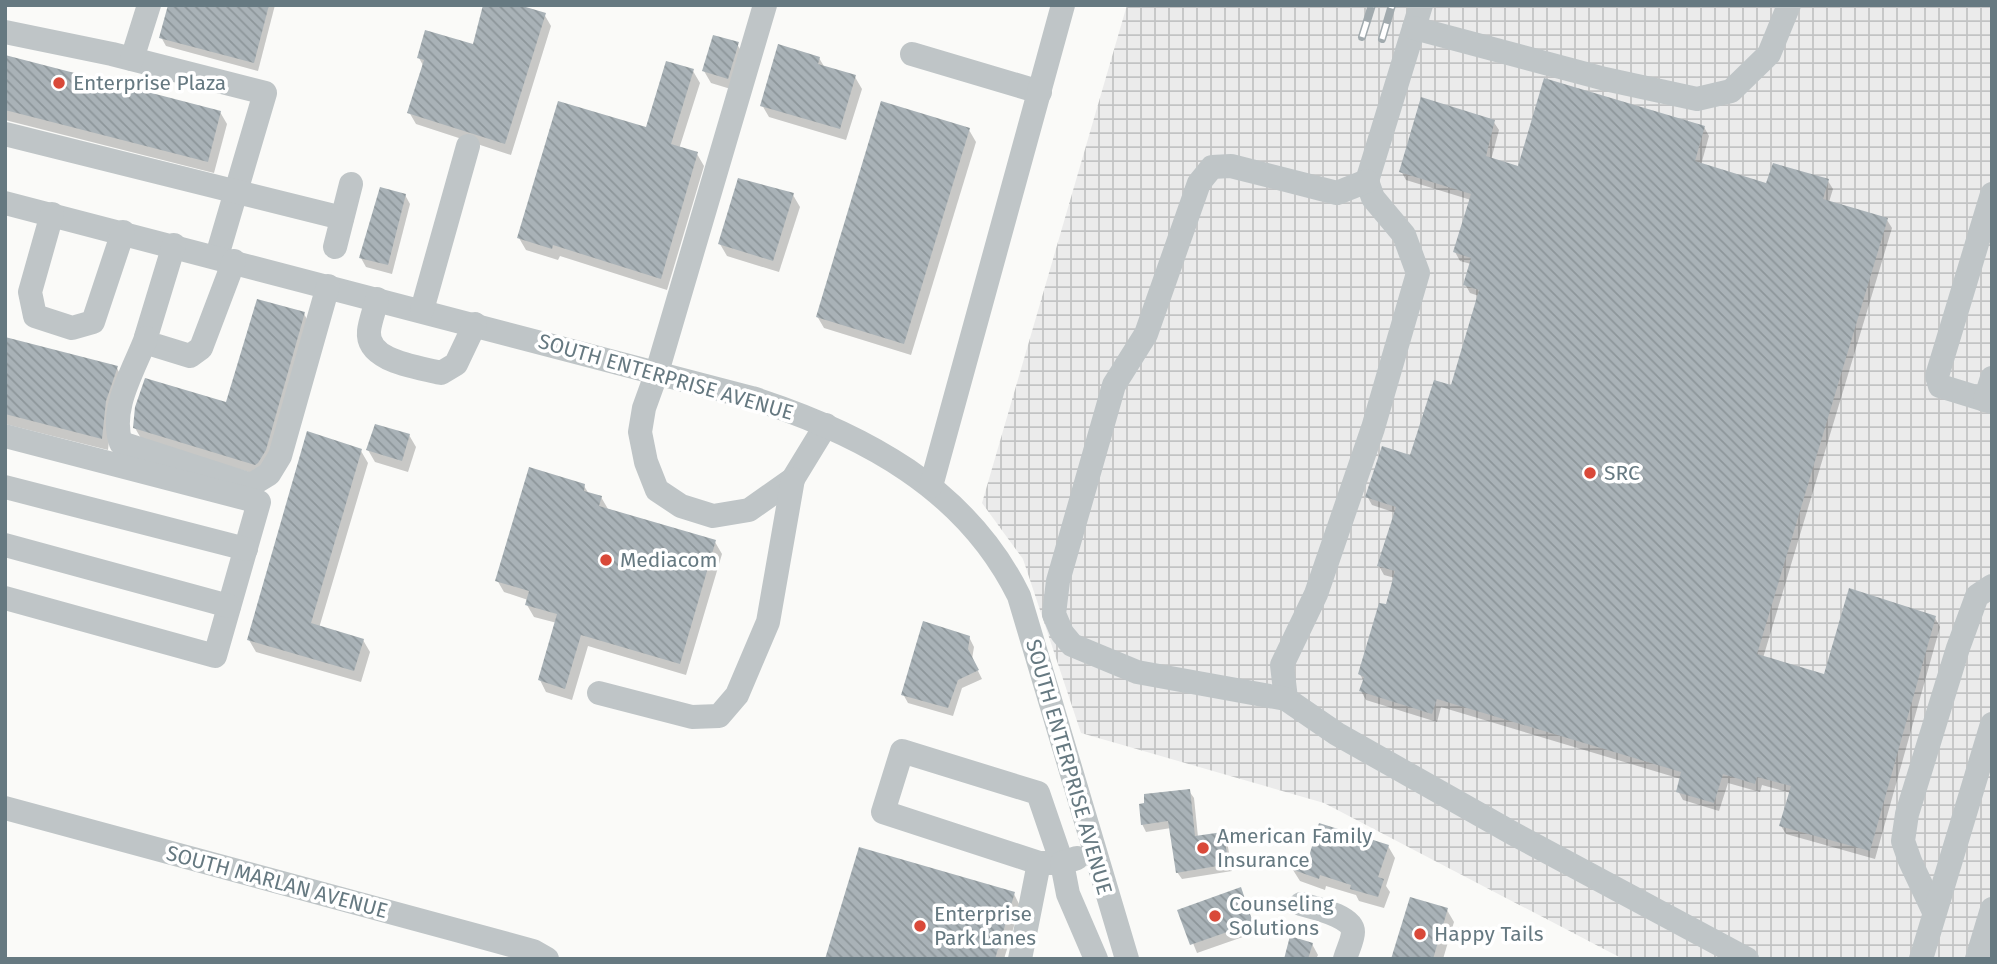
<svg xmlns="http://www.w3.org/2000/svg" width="1997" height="964" font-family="'Fira Sans',sans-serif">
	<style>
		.industrial { fill: url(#industrial-grid) }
		.shadow { fill: #0003 }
		.building { fill: url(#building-back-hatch) }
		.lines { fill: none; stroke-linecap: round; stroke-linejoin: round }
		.minor { stroke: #bfc5c7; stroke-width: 24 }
		.rail-casing { stroke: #a1aaae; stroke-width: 8 }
		.rail { stroke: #fff; stroke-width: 5; stroke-dasharray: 16; stroke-linecap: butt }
		.poi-dot { fill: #d94939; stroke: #fff; stroke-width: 2.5 }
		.labels { text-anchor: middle; stroke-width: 7; stroke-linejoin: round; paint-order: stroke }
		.poi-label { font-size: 21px; fill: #667981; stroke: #fff; text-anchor: start }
		.street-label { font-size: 21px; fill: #667981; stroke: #fff }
	</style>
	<defs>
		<pattern id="industrial-grid" width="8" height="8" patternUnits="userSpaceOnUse" patternTransform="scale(1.75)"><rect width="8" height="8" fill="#ebebeb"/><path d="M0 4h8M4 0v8" fill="none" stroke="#c2c3c4"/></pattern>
		<pattern id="building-back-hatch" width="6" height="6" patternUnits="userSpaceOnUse" patternTransform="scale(1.75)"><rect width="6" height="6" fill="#a9b2b7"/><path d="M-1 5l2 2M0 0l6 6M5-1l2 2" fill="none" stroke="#8d969a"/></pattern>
	</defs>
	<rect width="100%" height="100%" fill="#fafaf8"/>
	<!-- industrial -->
	<path class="industrial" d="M 1127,5 L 1992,5 L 1992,959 L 1623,959 L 1324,803 L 1081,733 L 1023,559 L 982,503 Z"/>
	<!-- shadow -->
	<g class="shadow">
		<path d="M 170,5 L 275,5 L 258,71 L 166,46 L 161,37 Z"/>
		<path d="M 544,14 L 551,26 L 511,155 L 416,124 L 409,112 L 424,67 L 419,58 L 474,46 Z"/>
		<path d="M 737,44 L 744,56 L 734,90 L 711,83 L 704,71 Z"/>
		<path d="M 5,57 L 220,112 L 227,124 L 214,173 L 5,120 Z"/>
		<path d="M 819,58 L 825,68 L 855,77 L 862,89 L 846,140 L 769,117 L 762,105 Z"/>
		<path d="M 693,71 L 700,83 L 679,149 L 697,154 L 704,166 L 667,290 L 560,256 L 558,260 L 526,250 L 519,238 L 647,129 Z"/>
		<path d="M 1493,121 L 1499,130 L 1491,160 L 1519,168 L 1704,127 L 1709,136 L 1701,165 L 1767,185 L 1828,181 L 1833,189 L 1829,202 L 1887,220 L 1892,228 L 1763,658 L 1825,676 L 1935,618 L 1940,627 L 1875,859 L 1786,834 L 1781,826 L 1791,793 L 1762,785 L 1760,792 L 1728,783 L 1719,811 L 1683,800 L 1678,791 L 1681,779 L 1441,707 L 1437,722 L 1366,700 L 1361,691 L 1364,682 L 1360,674 L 1387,606 L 1395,578 L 1384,575 L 1379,566 L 1396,513 L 1372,505 L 1367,496 L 1412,457 L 1452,387 L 1479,296 L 1470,293 L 1465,284 L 1471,264 L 1460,261 L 1455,252 L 1471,200 L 1406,180 L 1401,171 Z"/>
		<path d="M 969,130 L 976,142 L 911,355 L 824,328 L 817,316 Z"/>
		<path d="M 405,195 L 410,204 L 392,274 L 366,267 L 361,258 Z"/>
		<path d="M 793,195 L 800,207 L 779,272 L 727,256 L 720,244 Z"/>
		<path d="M 304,314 L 311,326 L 262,476 L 142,440 L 135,428 L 227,404 Z"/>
		<path d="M 5,339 L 117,368 L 123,380 L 112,414 L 108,450 L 5,424 Z"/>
		<path d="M 409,435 L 416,447 L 408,472 L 375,462 L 368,450 Z"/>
		<path d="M 361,451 L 368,463 L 319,628 L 363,640 L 370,652 L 361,682 L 256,652 L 249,640 Z"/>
		<path d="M 584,486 L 589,494 L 601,497 L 608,509 L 715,542 L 722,554 L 686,675 L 588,646 L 572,700 L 546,692 L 540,680 L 557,623 L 534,617 L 527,605 L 528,600 L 504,592 L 497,580 Z"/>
		<path d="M 969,637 L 974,647 L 972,659 L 982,679 L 962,688 L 953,716 L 908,703 L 903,694 Z"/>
		<path d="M 1189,791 L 1194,798 L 1198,837 L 1222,834 L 1227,841 L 1232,871 L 1182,879 L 1177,872 L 1171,828 L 1146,832 L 1142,824 Z"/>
		<path d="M 1388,846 L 1395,858 L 1386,886 L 1390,892 L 1384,908 L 1359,901 L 1356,895 L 1326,886 L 1325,890 L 1300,881 L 1293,870 L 1314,863 Z"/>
		<path d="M 1240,889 L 1257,932 L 1197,953 L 1180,911 Z"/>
		<path d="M 1014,894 L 1020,906 L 1004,959 L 827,959 Z"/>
		<path d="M 1447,910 L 1454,922 L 1443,959 L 1393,959 Z"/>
		<path d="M 1312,944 L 1318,955 L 1316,959 L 1285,959 Z"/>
	</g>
	<!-- building -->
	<g class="building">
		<path d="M 168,5 L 269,5 L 254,63 L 159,38 Z"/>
		<path d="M 483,5 L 519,5 L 546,13 L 505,144 L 407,113 L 424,60 L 417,58 L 425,30 L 473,44 Z"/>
		<path d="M 713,35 L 739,42 L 728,79 L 702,71 Z"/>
		<path d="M 778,44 L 820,57 L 818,64 L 856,75 L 840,129 L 760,106 Z"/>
		<path d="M 5,55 L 221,111 L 208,162 L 5,110 Z"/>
		<path d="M 666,61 L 694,69 L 671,144 L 698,152 L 661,279 L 553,245 L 552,249 L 517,238 L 558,101 L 646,127 Z"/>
		<path d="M 1544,78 L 1705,126 L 1695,161 L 1766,183 L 1773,163 L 1829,179 L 1823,199 L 1888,218 L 1757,654 L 1824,674 L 1849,588 L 1936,616 L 1870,851 L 1779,826 L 1791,786 L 1757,777 L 1755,784 L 1723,774 L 1714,803 L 1676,792 L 1681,772 L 1437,699 L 1432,714 L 1359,691 L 1364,677 L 1358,674 L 1379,603 L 1386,604 L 1395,571 L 1377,566 L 1396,507 L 1365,497 L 1382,446 L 1410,455 L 1434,380 L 1451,385 L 1479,290 L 1463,285 L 1471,258 L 1453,252 L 1471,194 L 1399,172 L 1421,97 L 1495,120 L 1486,156 L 1518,166 Z"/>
		<path d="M 881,101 L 970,128 L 904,344 L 816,317 Z"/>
		<path d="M 738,178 L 794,193 L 773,261 L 718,244 Z"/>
		<path d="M 380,187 L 406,194 L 388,265 L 359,258 Z"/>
		<path d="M 257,299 L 305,312 L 266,450 L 258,463 L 255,465 L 133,428 L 135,407 L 145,378 L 226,402 Z"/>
		<path d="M 5,337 L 118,366 L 106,401 L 102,439 L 5,414 Z"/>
		<path d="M 375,424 L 410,434 L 402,461 L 366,450 Z"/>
		<path d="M 307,431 L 362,449 L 311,623 L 364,639 L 354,671 L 247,640 Z"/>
		<path d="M 529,467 L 585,484 L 584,491 L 602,496 L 599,506 L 716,540 L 680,664 L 581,635 L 565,689 L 538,680 L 557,614 L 525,605 L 529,591 L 495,581 Z"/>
		<path d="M 923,621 L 970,636 L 968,649 L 979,670 L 958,680 L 948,708 L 901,695 Z"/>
		<path d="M 1190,789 L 1195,836 L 1223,832 L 1229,864 L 1176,873 L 1168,821 L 1141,825 L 1139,804 L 1144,803 L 1144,794 Z"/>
		<path d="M 1319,823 L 1389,845 L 1378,877 L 1384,879 L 1378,897 L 1350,889 L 1351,885 L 1320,875 L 1319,879 L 1291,869 L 1312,862 L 1310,853 Z"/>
		<path d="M 859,847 L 1015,892 L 995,959 L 825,959 Z"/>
		<path d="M 1241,887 L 1253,923 L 1190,945 L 1177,910 Z"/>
		<path d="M 1410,897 L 1448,908 L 1433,959 L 1391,959 Z"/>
		<path d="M 1290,936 L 1313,943 L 1308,959 L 1284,959 Z"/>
	</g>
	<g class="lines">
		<!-- minor -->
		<g class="minor">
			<path d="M 765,5 L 657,372 L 644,408 L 640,432 L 646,462 L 657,490 L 681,506 L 713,516 L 749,510 L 793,479 L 826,425"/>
			<path d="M 1421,5 L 1367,181 L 1373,198 L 1404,235 L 1418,273 L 1373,428 L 1316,594 L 1282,665 L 1286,699 L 1337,734 L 1514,834 L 1747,959"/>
			<path d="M 1414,28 L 1605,79 L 1697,99 L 1731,91 L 1769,54 L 1789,5"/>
			<path d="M 5,32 L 112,54 L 265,93 L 217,256"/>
			<path d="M 912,54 L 1040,92"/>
			<path d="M 132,59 L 149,5"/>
			<path d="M 5,134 L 342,218"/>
			<path d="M 1992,194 L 1937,376 L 1940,386 L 1992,402"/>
			<path d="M 5,203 L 752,398 C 863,434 966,488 1019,596 L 1127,959"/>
			<path d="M 52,214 L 30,292 L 35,316 L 72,328 L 93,322 L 123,232"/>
			<path d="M 174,245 L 146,337 L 151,344 L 190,356 L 201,348 L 234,261"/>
			<path d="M 335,247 L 351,184"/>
			<path d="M 377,299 C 375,309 370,321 369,331 C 366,362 419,367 441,373 L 456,364 L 475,324"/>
			<path d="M 422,310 L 468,146"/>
			<path d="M 146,338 C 134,370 109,409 121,443 L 251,485 L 269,474 L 280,456 L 328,286"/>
			<path d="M 1985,400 L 1992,378"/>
			<path d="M 5,436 L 259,502 L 215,656 L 5,598"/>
			<path d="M 931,486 L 1063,5"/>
			<path d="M 5,487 L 246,549"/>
			<path d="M 5,545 L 229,606"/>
			<path d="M 599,693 L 692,717 L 719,716 L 737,695 L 768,622 L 793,479"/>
			<path d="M 1286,699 L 1137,672 L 1072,645 L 1062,633 L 1054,614 L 1058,581 L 1114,385 L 1146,334 L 1199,183 L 1212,167 L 1231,166 L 1337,193 L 1367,181"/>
			<path d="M 902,751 L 1038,793 L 1062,863 L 1039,863 L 883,812 Z"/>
			<path d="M 5,808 L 456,930 L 533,951 L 547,959"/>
			<path d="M 1077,858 L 1062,863 L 1068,894 L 1096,959"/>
			<path d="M 1301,904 C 1314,908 1353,916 1353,932 C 1353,940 1347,951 1345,959"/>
			<path d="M 1934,912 L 1910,861 L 1903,841 L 1907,814 L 1958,648 L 1977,596 L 1992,586"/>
			<path d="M 1020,959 L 1039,863"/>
			<path d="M 1921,959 L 1992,724"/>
			<path d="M 1977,959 L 1992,909"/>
		</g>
		<defs>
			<g id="rail">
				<path d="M 1362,37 L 1372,5"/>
				<path d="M 1382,39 L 1392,5"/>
			</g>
		</defs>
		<!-- rail casing -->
		<use href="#rail" class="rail-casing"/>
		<!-- rail -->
		<use href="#rail" class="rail"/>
	</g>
	<!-- markers -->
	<g class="poi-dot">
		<circle cx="59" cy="83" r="7"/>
		<circle cx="1590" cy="473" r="7"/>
		<circle cx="606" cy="560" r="7"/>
		<circle cx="1203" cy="848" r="7"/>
		<circle cx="1215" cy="916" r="7"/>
		<circle cx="920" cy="926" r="7"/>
		<circle cx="1420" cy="934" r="7"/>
	</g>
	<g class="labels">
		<!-- poi labels -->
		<g class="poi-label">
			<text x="73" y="90">Enterprise Plaza</text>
			<text x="1604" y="480">SRC</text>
			<text x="620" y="567">Mediacom</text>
			<text x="1217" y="843">American Family<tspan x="1217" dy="24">Insurance</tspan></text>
			<text x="1229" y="911">Counseling<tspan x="1229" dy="24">Solutions</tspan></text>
			<text x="934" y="921">Enterprise<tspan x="934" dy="24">Park Lanes</tspan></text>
			<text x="1434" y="941">Happy Tails</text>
		</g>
		<!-- street labels -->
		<g class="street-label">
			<text transform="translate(666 377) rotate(16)" y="7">SOUTH ENTERPRISE AVENUE</text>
			<text transform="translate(1069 767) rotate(74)" y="7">SOUTH ENTERPRISE AVENUE</text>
			<text transform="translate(277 882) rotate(15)" y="7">SOUTH MARLAN AVENUE</text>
		</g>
	</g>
	<!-- border -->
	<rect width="1997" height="964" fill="none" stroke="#667981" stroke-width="14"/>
</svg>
